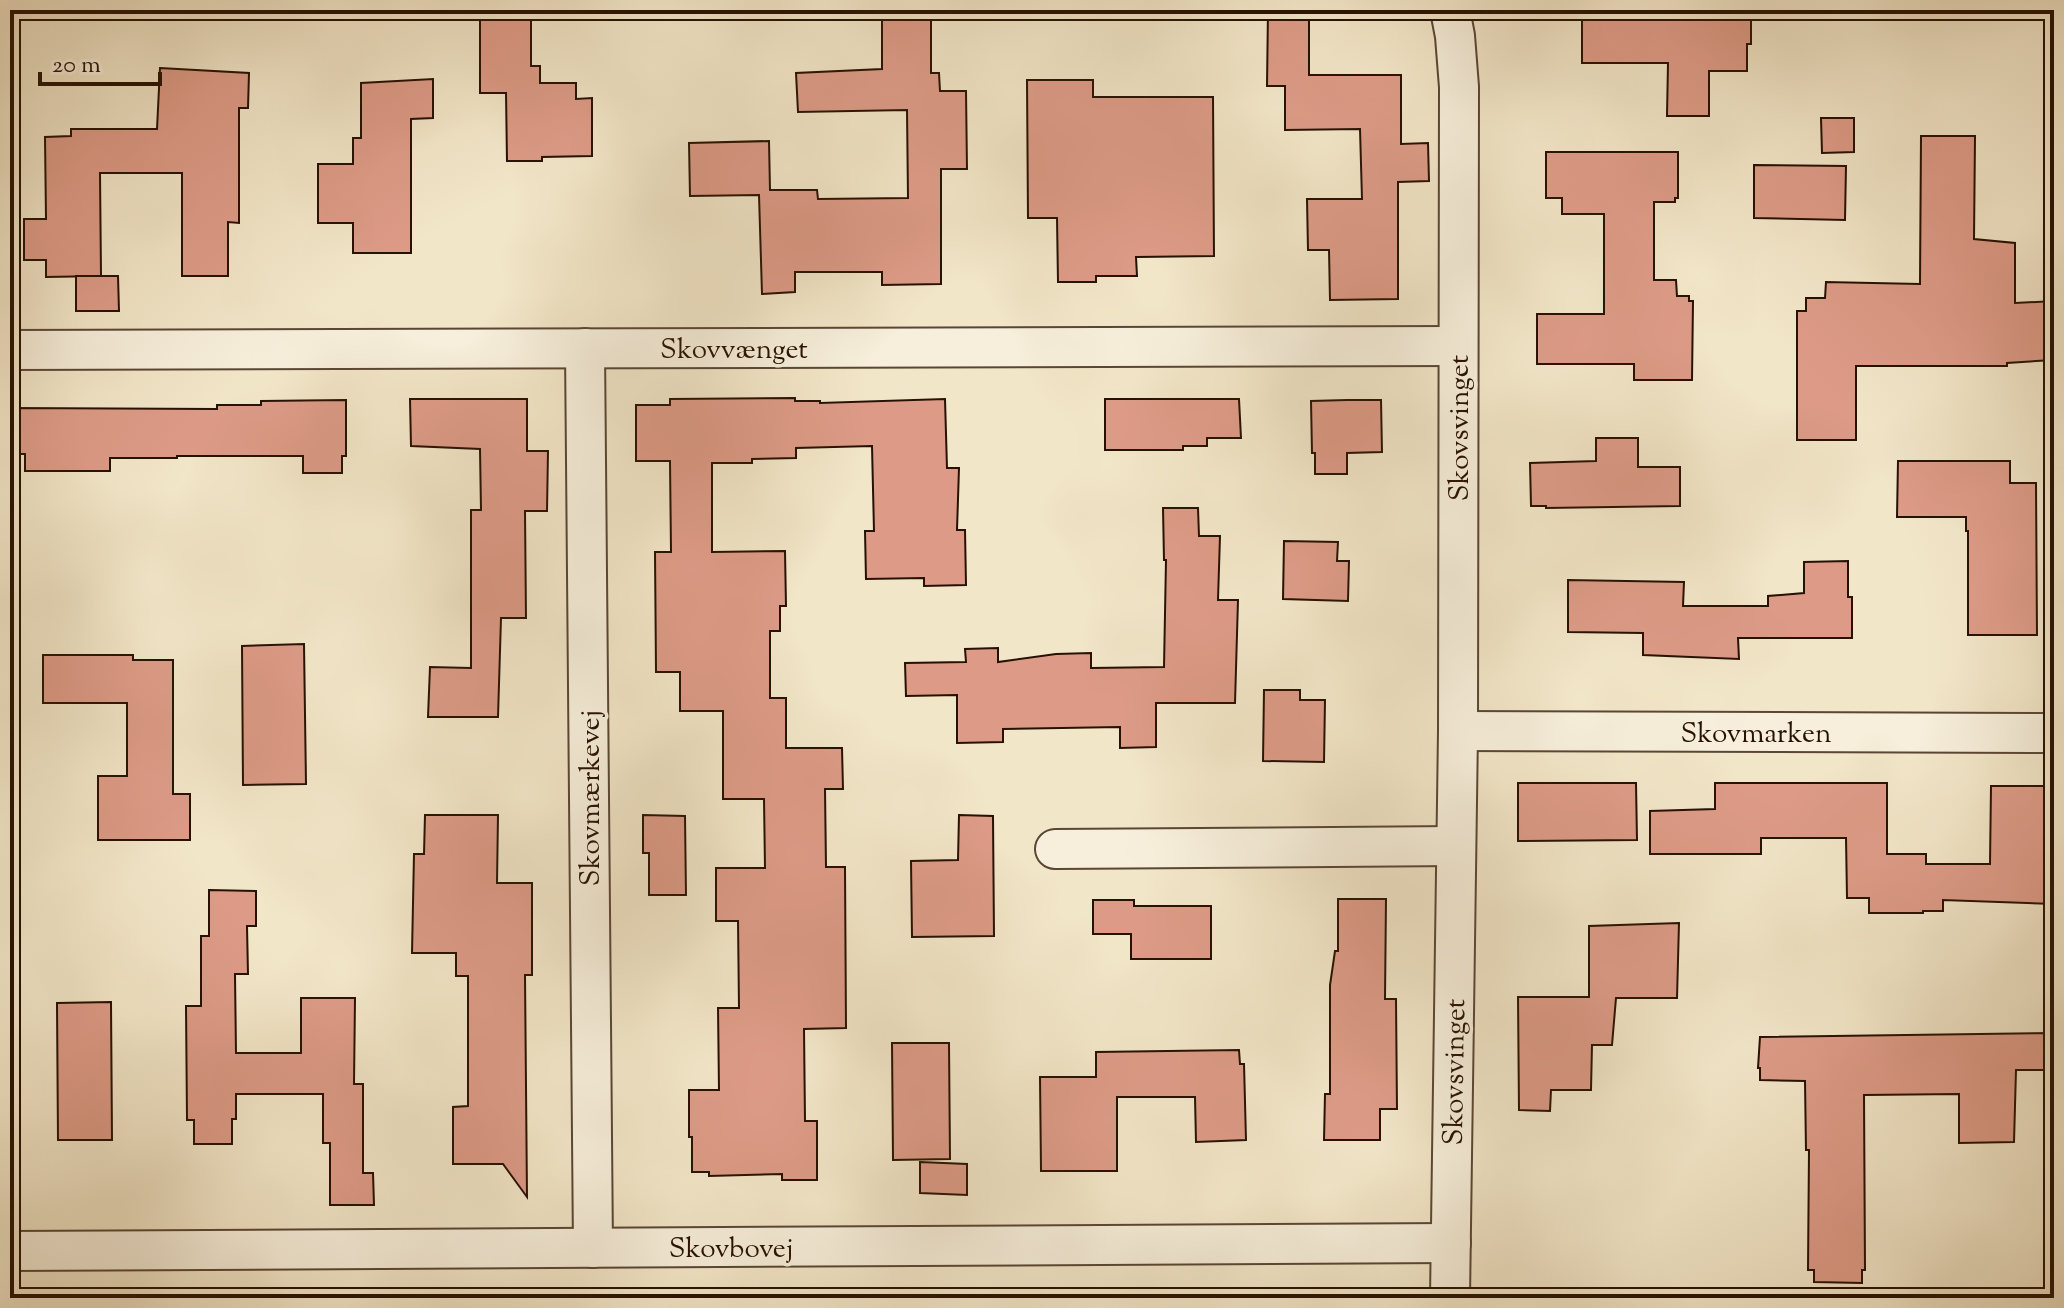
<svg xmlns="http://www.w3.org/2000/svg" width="2064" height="1308" font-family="'Sorts Mill Goudy',serif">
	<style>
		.building { fill: #dd9b87; stroke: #271102; stroke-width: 2 }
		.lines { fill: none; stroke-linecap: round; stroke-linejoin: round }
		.minor-casing { stroke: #5a4634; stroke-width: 42 }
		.minor { stroke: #f7efdb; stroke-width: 38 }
		.labels { text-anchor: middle; stroke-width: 7; stroke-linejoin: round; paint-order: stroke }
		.street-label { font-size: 28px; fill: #271102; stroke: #f7efdb }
	</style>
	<rect width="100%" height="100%" fill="#f2e6c8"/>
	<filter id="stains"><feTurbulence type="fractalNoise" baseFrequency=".0025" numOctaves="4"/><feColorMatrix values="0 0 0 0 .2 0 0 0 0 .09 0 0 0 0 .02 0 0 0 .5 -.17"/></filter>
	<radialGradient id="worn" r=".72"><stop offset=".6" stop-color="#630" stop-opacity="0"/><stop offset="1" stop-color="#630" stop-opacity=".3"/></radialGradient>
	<!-- building -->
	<g class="building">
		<path d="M 480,10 L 531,10 L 531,66 L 540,66 L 540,83 L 576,83 L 576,99 L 592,98 L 592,156 L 542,157 L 542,161 L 507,161 L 506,93 L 480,93 Z"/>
		<path d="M 882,10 L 931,10 L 931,73 L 939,73 L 940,91 L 966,91 L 967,169 L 941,169 L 941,284 L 882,285 L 882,272 L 795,272 L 795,292 L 762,294 L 759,195 L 690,196 L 689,143 L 769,141 L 770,190 L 817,190 L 818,199 L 908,198 L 907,110 L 798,112 L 796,73 L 882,69 Z"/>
		<path d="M 1268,10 L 1309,10 L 1309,75 L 1401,75 L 1401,144 L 1428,143 L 1429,181 L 1398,182 L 1398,299 L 1330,300 L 1329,250 L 1308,250 L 1307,199 L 1362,199 L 1360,129 L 1285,130 L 1285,86 L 1267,86 Z"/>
		<path d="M 1582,10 L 1751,10 L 1751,44 L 1747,44 L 1747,71 L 1709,71 L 1709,116 L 1667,116 L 1668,63 L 1582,63 Z"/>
		<path d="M 160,68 L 249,73 L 248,108 L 239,108 L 239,223 L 228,222 L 228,276 L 182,276 L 182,173 L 100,173 L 101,276 L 46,277 L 46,260 L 24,260 L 24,219 L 46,219 L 45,137 L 71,136 L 71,129 L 157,129 Z"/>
		<path d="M 433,79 L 433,118 L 411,119 L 411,253 L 353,253 L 353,223 L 318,223 L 318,164 L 353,164 L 353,138 L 361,138 L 361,83 Z"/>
		<path d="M 1027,80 L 1093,80 L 1093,97 L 1213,97 L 1214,256 L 1136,257 L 1137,276 L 1096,276 L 1096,282 L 1058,282 L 1057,218 L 1028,218 Z"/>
		<path d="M 1821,118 L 1854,118 L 1854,152 L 1822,153 Z"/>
		<path d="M 1921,136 L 1975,136 L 1974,239 L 2015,243 L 2015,303 L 2054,301 L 2054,333 L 2051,333 L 2053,360 L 2007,363 L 2007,366 L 1856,366 L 1856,440 L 1797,440 L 1797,311 L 1806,311 L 1806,298 L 1825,298 L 1826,282 L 1920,284 Z"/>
		<path d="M 1546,152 L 1678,152 L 1678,198 L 1675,198 L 1675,202 L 1654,202 L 1654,280 L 1676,280 L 1677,296 L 1689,296 L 1689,301 L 1693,301 L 1692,380 L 1634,380 L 1634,364 L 1537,364 L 1537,314 L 1604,314 L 1604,214 L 1562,214 L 1562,198 L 1546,198 Z"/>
		<path d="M 1754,165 L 1846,166 L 1845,220 L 1754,218 Z"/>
		<path d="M 76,276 L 118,276 L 119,311 L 76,311 Z"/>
		<path d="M 795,398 L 795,401 L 820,401 L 820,403 L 945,399 L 947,468 L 959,468 L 957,530 L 965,530 L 966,585 L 924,586 L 924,578 L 866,579 L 865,531 L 874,531 L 872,446 L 796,448 L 796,458 L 752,459 L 752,463 L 712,463 L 712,552 L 785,551 L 786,606 L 780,606 L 780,631 L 770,631 L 770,698 L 786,698 L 786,748 L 842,748 L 843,789 L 825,789 L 826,867 L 845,867 L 846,1028 L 804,1029 L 805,1121 L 817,1121 L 817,1180 L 782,1180 L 782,1174 L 709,1176 L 709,1172 L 692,1172 L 692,1137 L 689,1137 L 689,1090 L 719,1090 L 718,1008 L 739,1008 L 738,921 L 716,921 L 716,868 L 765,868 L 764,799 L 723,799 L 723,711 L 680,711 L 680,672 L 656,672 L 655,552 L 671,552 L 670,461 L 636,461 L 636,405 L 670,405 L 670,399 Z"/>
		<path d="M 410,399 L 527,399 L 527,451 L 548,451 L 547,511 L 525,511 L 526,618 L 501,618 L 498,717 L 428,717 L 430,667 L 471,668 L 471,510 L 481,510 L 480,449 L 411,446 Z"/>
		<path d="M 1105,399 L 1239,399 L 1241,438 L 1207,438 L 1207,446 L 1183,446 L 1183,450 L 1105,450 Z"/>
		<path d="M 346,400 L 346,456 L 342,456 L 342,473 L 303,473 L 303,456 L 177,456 L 177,458 L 110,458 L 110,471 L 25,471 L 25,454 L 10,454 L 10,408 L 217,409 L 217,405 L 261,405 L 261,401 Z"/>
		<path d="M 1347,400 L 1381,400 L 1382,452 L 1347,453 L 1347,474 L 1315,474 L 1315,453 L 1312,453 L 1311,401 Z"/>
		<path d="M 1596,438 L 1638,438 L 1638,467 L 1680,467 L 1680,506 L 1546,508 L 1546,506 L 1531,506 L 1530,463 L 1596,461 Z"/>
		<path d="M 1898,461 L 2010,461 L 2010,483 L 2036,483 L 2037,635 L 1968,635 L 1968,531 L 1966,531 L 1966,517 L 1897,517 Z"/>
		<path d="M 1163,508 L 1198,508 L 1199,536 L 1220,536 L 1218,600 L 1238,600 L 1235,703 L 1156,703 L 1156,747 L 1120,748 L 1120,727 L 1003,729 L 1003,742 L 957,743 L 957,695 L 906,696 L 905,663 L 966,662 L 965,649 L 998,648 L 998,662 L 1056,654 L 1091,653 L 1091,668 L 1164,667 L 1166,560 L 1164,560 Z"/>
		<path d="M 1284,541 L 1338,542 L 1337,561 L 1349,561 L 1348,601 L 1283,599 Z"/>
		<path d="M 1848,561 L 1848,597 L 1852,597 L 1852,638 L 1738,638 L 1739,659 L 1643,655 L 1643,633 L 1568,632 L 1568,580 L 1684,582 L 1683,606 L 1768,606 L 1768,596 L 1804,593 L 1804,562 Z"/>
		<path d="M 304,644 L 306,784 L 243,785 L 242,646 Z"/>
		<path d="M 43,655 L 133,655 L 133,660 L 173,660 L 173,794 L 190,794 L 190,840 L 98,840 L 98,776 L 127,776 L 127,703 L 43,703 Z"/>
		<path d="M 1264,690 L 1300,690 L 1300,700 L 1325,700 L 1324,762 L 1263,761 Z"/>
		<path d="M 1518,783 L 1636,783 L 1637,840 L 1518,841 Z"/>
		<path d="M 1715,783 L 1887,783 L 1887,854 L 1926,854 L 1926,864 L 1990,864 L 1991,786 L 2054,786 L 2054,904 L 1943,900 L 1943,911 L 1923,911 L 1923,913 L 1869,913 L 1869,898 L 1847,898 L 1846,838 L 1761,838 L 1761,854 L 1650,854 L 1650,811 L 1715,809 Z"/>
		<path d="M 425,815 L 498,815 L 497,883 L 532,883 L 532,975 L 525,975 L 527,1197 L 503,1164 L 453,1164 L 453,1107 L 468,1106 L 468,976 L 456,976 L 456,953 L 412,953 L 414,854 L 424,854 Z"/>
		<path d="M 643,815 L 685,816 L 686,895 L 649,895 L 649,853 L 643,853 Z"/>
		<path d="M 959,815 L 993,816 L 994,936 L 912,937 L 911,861 L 958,860 Z"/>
		<path d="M 209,890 L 256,891 L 256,926 L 247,926 L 248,974 L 235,974 L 236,1053 L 301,1053 L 301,998 L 355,998 L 354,1084 L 363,1084 L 363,1173 L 373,1173 L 374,1205 L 330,1205 L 330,1143 L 323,1143 L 323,1094 L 236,1094 L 236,1119 L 232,1119 L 232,1144 L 194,1144 L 194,1120 L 187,1120 L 186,1006 L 201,1006 L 201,936 L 209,936 Z"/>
		<path d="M 1338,899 L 1386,899 L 1385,999 L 1396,999 L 1397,1109 L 1380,1109 L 1380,1140 L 1324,1140 L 1325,1094 L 1330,1094 L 1330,985 L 1335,951 L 1338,951 Z"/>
		<path d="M 1093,900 L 1134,900 L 1134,906 L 1211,906 L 1211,959 L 1131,959 L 1131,934 L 1093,934 Z"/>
		<path d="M 1679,923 L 1677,998 L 1616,998 L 1612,1045 L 1592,1045 L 1591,1090 L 1551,1090 L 1550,1111 L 1519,1110 L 1518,997 L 1589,997 L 1589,926 Z"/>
		<path d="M 111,1002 L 112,1140 L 58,1140 L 57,1003 Z"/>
		<path d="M 2054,1033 L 2054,1070 L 2016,1070 L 2014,1142 L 1959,1143 L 1959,1094 L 1864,1095 L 1865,1270 L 1862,1270 L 1862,1283 L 1814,1282 L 1814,1270 L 1808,1270 L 1809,1150 L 1806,1150 L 1805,1081 L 1760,1080 L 1760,1068 L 1758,1068 L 1760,1037 Z"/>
		<path d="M 892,1043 L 949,1043 L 950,1159 L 893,1160 Z"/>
		<path d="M 1239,1050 L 1240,1064 L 1244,1064 L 1246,1140 L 1196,1142 L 1195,1097 L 1117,1097 L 1117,1171 L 1041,1171 L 1040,1077 L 1096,1077 L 1096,1052 Z"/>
		<path d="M 920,1162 L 967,1164 L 967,1195 L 920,1193 Z"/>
	</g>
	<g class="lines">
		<defs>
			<g id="minor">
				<path d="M 585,348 L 593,1248"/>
				<path d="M 10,350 L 1457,346"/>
				<path d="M 1458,731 L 2054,733"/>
				<path d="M 1055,849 L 1456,846"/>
				<path d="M 10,1251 L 1451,1243"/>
				<path d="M 1450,1298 L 1458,731 L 1459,87 L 1455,36 L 1450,10"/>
			</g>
		</defs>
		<!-- minor casing -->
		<use href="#minor" class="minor-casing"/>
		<!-- minor -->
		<use href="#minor" class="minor"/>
	</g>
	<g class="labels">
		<!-- street labels -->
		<g class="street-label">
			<text x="734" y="358">Skovvænget</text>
			<text transform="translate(1458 428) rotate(-90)" y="10">Skovsvinget</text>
			<text x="1756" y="742">Skovmarken</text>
			<text transform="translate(589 798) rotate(-90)" y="10">Skovmærkevej</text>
			<text transform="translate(1453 1072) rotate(-89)" y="10">Skovsvinget</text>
			<text x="731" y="1257">Skovbovej</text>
		</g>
	</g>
	<!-- margin -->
	<rect width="2064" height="1308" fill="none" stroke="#f2e6c8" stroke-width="40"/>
	<rect x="12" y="12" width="2040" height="1284" fill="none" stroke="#271102" stroke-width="4"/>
	<rect x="20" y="20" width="2024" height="1268" fill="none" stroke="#271102" stroke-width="2"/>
	<!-- scale -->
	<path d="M40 72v12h120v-12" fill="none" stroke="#271102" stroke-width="4"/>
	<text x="52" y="72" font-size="24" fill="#271102" stroke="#f7efdb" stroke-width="6" paint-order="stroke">20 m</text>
	<rect width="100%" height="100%" filter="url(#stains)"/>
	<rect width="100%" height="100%" fill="url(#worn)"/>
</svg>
